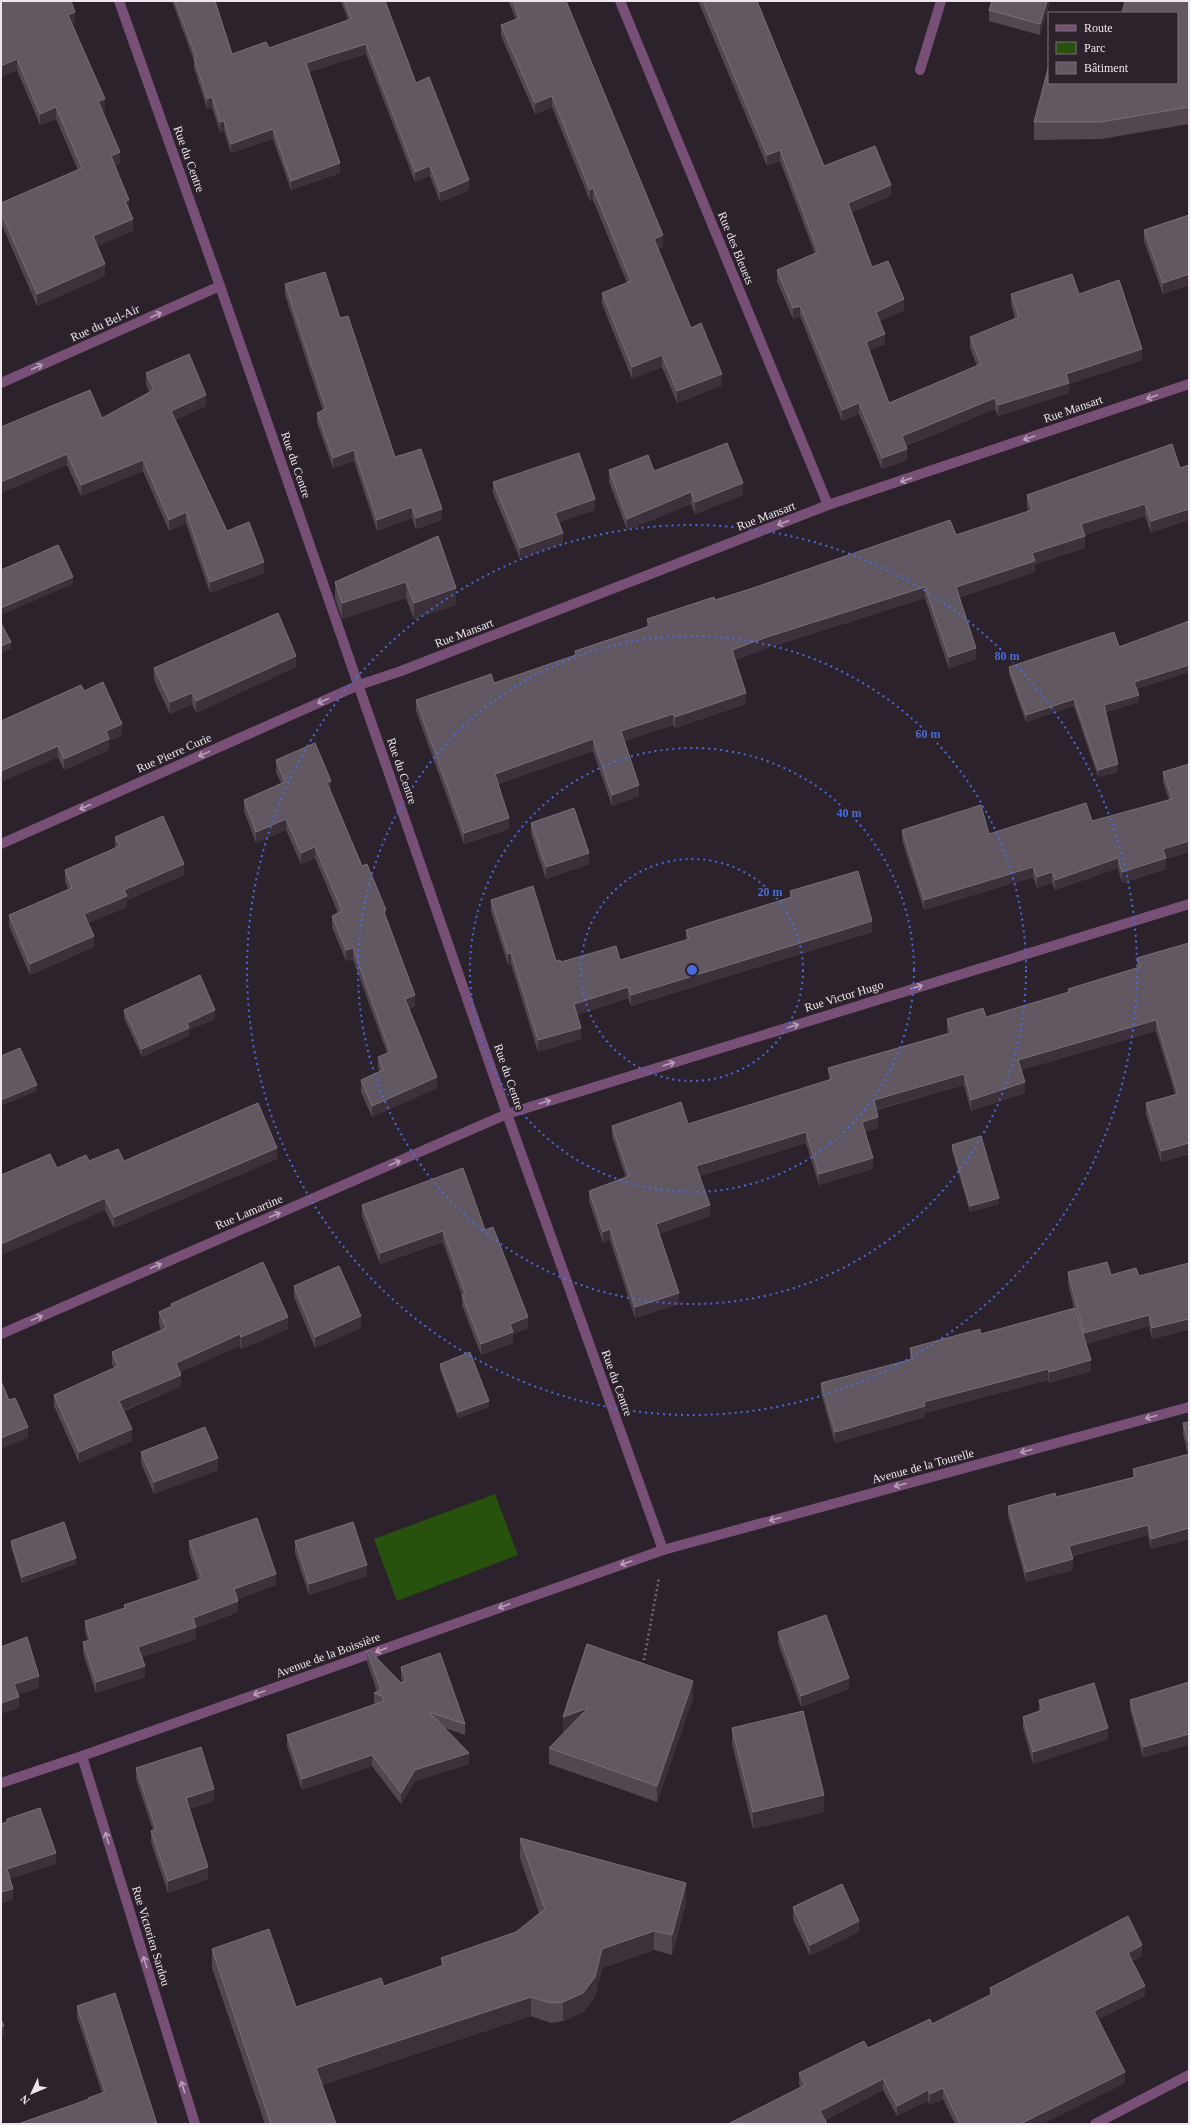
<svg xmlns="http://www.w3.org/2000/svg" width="1190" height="2125" font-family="'Times New Roman',serif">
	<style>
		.green { fill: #28510e }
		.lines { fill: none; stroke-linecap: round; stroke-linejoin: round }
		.path { stroke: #726a72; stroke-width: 2.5; stroke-dasharray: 2 3; stroke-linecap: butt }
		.minor { stroke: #785077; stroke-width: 10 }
		.wall { fill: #524751 }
		.shaded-wall { fill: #3c313b }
		.building { fill: #625862; stroke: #786e77 }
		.oneway { stroke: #b8a2b8 }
		.ring { fill: none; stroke: #476cdc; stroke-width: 2; stroke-dasharray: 2 4 }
		.labels { text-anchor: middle; stroke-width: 4; stroke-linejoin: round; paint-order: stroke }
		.street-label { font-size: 12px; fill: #ede6ed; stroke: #2c222b }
		.centre { fill: #476cdc; stroke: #2c222b; stroke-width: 2 }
		.ring-label { font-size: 12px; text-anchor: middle; font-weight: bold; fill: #476cdc; stroke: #2c222b; stroke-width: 4; stroke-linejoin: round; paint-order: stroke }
	</style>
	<rect width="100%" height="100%" fill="#2c222b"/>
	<!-- green -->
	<path class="green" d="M 495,1494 L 518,1555 L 397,1601 L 374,1539 Z"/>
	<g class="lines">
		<!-- path -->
		<path class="path" d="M 643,1665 L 659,1578"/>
		<!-- minor -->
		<g class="minor">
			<path d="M 119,1 L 220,286 L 507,1114 L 663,1550"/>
			<path d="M 620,1 L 828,505"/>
			<path d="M 920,70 L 941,1"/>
			<path d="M 1,383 L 220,286"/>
			<path d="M 1,844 L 359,685 L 401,671 L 828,505 L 1189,384"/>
			<path d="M 1,1334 L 507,1114 L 1189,904"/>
			<path d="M 82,1756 L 195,2124"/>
			<path d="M 1,1783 L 82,1756 L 663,1550 L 1189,1407"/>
			<path d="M 1095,2124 L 1189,2075"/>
		</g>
	</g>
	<!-- wall -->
	<g class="wall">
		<path d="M 1,1 L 75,23 L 72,24 L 105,110 L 103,111 L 120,163 L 115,165 L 129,210 L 133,231 L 97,246 L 105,276 L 37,306 L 1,223 L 1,203 L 78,170 L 56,119 L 40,125 L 17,70 L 1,77 Z"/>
		<path d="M 172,1 L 215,1 L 232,54 L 269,48 L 348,20 L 341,1 L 385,1 L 416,83 L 469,190 L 440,202 L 430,176 L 415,182 L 366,54 L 309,72 L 340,173 L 291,190 L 273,139 L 231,153 L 224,131 L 220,132 L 212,107 L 207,109 L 194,68 L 194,61 Z"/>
		<path d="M 508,1 L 566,1 L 663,247 L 658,249 L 691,328 L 722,385 L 677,403 L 662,367 L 632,379 L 602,304 L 602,293 L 627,283 L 593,200 L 590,201 L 552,107 L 535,114 L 501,36 L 501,25 L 516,19 Z"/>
		<path d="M 698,1 L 757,1 L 824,166 L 891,196 L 852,212 L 872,267 L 904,310 L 880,321 L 885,344 L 869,351 L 889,403 L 977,366 L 970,348 L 970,337 L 1015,319 L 1011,304 L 1011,294 L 1079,294 L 1142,360 L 1069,384 L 1069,393 L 998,416 L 995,409 L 906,446 L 907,460 L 882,469 L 859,414 L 842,421 L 800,316 L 793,319 L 777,281 L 777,270 L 815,254 L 780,161 L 767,166 Z"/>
		<path d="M 992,1 L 1050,1 L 1040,35 L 989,21 L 989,10 Z"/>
		<path d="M 1189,1 L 1189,124 L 1101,139 L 1034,140 L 1034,122 L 1177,83 Z"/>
		<path d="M 1189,215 L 1189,285 L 1163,294 L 1144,241 L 1144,230 Z"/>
		<path d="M 285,284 L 340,318 L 395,457 L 442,520 L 416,529 L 412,518 L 377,531 L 354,461 L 333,468 L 317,423 L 317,413 L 323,411 L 285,295 Z"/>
		<path d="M 146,373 L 206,406 L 175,420 L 227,531 L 264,573 L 210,593 L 186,523 L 169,531 L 143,471 L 81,496 L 67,465 L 1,493 L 102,418 L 149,392 L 146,384 Z"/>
		<path d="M 1172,444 L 1151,533 L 1145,516 L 1084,535 L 1085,548 L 1035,564 L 1035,572 L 960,597 L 976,659 L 949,669 L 925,598 L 767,648 L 735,660 L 746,704 L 675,728 L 673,725 L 624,741 L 639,796 L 612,806 L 593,751 L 498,784 L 509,829 L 464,844 L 416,711 L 416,700 L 494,683 L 575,655 L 575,651 L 647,627 L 647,619 L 715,600 L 956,535 L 1028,511 L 1027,506 L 1027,495 Z"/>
		<path d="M 609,470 L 654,471 L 743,495 L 695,514 L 691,504 L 627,530 L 609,482 Z"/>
		<path d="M 493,482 L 595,510 L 559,522 L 563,543 L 520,559 L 493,493 Z"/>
		<path d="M 438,536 L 456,605 L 414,619 L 406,598 L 342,619 L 335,599 L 335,582 Z"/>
		<path d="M 1189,621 L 1189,672 L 1136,689 L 1139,702 L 1106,712 L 1118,772 L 1098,777 L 1074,706 L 1026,722 L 1009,674 L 1009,667 L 1119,647 Z"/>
		<path d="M 296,667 L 196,713 L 192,704 L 170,714 L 154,680 L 154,668 Z"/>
		<path d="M 84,691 L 122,736 L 109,741 L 109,750 L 64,770 L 58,757 L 1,782 L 1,721 Z"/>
		<path d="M 276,760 L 331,792 L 362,866 L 386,919 L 415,1006 L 409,1009 L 437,1088 L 372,1117 L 361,1092 L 361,1080 L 380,1072 L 378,1068 L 378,1057 L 387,1053 L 353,959 L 346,961 L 332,927 L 332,916 L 338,913 L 315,858 L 301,864 L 286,830 L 256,843 L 244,811 L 244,800 L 281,783 L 276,772 Z"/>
		<path d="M 1189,764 L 1189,852 L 1166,859 L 1166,869 L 1122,883 L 1118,868 L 1055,890 L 1052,883 L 1037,888 L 1033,877 L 924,910 L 902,840 L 902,830 L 989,834 L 1092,821 L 1169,800 L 1163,782 L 1163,772 Z"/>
		<path d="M 531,823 L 589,864 L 546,879 L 531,834 Z"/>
		<path d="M 115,837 L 184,875 L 127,900 L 127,907 L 88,923 L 94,947 L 30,975 L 9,926 L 9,915 L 68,889 L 65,881 L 65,870 L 115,848 Z"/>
		<path d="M 790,891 L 872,932 L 631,1006 L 628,998 L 577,1015 L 581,1039 L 538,1052 L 511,964 L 508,965 L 491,911 L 491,900 L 556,961 L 561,962 L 620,960 L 686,940 L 686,930 L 790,897 Z"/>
		<path d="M 1189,943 L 1189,1154 L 1161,1162 L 1146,1114 L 1146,1103 L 1175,1094 L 1156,1031 L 1021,1070 L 1025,1093 L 971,1111 L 964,1085 L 877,1110 L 878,1128 L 865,1132 L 873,1169 L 819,1185 L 806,1143 L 700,1176 L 710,1216 L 659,1234 L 679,1304 L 635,1318 L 610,1240 L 603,1243 L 589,1201 L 589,1191 L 626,1178 L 612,1136 L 612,1126 L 688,1124 L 829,1080 L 828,1068 L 948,1033 L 947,1030 L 947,1019 L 986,1017 L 1068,993 L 1068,989 L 1137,968 L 1137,958 Z"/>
		<path d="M 124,1010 L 215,1019 L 189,1030 L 189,1036 L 142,1057 L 124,1018 Z"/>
		<path d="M 952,1145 L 999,1204 L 970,1212 L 952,1151 Z"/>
		<path d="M 277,1159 L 114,1228 L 105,1210 L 1,1255 L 1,1175 L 57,1168 L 89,1161 L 124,1161 Z"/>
		<path d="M 362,1205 L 485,1230 L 528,1328 L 513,1334 L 513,1343 L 481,1355 L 462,1305 L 462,1296 L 443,1242 L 380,1264 L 362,1216 Z"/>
		<path d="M 1189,1263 L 1189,1335 L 1188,1330 L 1152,1339 L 1149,1326 L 1086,1344 L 1091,1371 L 1049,1383 L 1048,1380 L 925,1413 L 925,1417 L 835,1443 L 821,1393 L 821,1383 L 910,1360 L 910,1348 L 981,1334 L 1074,1308 L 1068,1284 L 1068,1272 L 1139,1276 Z"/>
		<path d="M 294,1286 L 361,1328 L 315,1348 L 294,1297 Z"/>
		<path d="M 171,1304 L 288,1329 L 241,1349 L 240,1346 L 180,1372 L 181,1386 L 124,1411 L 132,1441 L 79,1463 L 54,1406 L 54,1395 L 114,1368 L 112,1364 L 112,1352 L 161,1330 L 159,1324 L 159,1312 L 171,1306 Z"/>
		<path d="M 440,1364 L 489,1407 L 458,1418 L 440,1370 Z"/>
		<path d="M 1189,1422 L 1189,1539 L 1151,1549 L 1148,1535 L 1072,1556 L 1073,1570 L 1026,1582 L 1008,1516 L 1008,1506 L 1056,1497 L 1133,1477 L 1133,1469 L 1188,1455 L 1183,1434 L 1183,1423 Z"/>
		<path d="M 141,1452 L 218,1470 L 154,1494 L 141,1463 Z"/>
		<path d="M 11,1541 L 76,1564 L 22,1583 L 11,1547 Z"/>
		<path d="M 189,1541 L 276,1585 L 237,1599 L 238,1612 L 196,1628 L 196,1639 L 142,1657 L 145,1677 L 96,1693 L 83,1653 L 83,1642 L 88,1641 L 85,1632 L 85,1621 L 124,1608 L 124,1605 L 198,1580 L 189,1552 Z"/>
		<path d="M 295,1541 L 367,1576 L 309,1595 L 295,1553 Z"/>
		<path d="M 778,1632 L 849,1689 L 801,1707 L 778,1643 Z"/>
		<path d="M 587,1644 L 693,1698 L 657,1802 L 549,1764 L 549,1748 L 564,1733 L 563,1733 Z"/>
		<path d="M 367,1651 L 401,1683 L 402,1682 L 401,1678 L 401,1667 L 465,1724 L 465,1735 L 445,1728 L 469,1764 L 415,1781 L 401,1804 L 372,1766 L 302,1790 L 287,1746 L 287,1735 L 375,1704 L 374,1704 L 374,1693 L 377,1692 L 367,1662 Z"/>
		<path d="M 1189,1682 L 1143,1758 L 1130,1710 L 1130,1700 Z"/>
		<path d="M 1039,1700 L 1108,1739 L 1033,1764 L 1023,1728 L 1023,1717 L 1039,1711 Z"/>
		<path d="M 732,1728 L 824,1812 L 753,1829 L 732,1744 Z"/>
		<path d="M 136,1768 L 214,1801 L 189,1809 L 208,1879 L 168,1893 L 151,1842 L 151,1831 L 153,1830 L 136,1779 Z"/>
		<path d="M 520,1838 L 686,1903 L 672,1955 L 654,1950 L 602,1968 L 595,1997 L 583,2012 L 563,2021 L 551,2023 L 531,2016 L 322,2085 L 336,2124 L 265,2124 L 212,1968 L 212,1949 L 296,2007 L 384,1986 L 441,1966 L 441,1958 L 516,1932 L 539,1913 L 520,1858 Z"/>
		<path d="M 793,1907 L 859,1932 L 810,1956 L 793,1919 Z"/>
		<path d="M 1142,1956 L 1132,1961 L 1145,1996 L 1098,2020 L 1125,2083 L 1042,2124 L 955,2124 L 943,2099 L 930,2105 L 928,2101 L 897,2116 L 883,2090 L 825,2120 L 799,2084 L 799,2073 L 932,2024 L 990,1995 L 990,1988 Z"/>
		<path d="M 77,2006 L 157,2124 L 88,2099 L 88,2098 L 102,2093 L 77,2017 Z"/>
	</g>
	<!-- shaded-wall -->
	<g class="shaded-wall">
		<path d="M 1047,1 L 1050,1 L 1040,35 L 1040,24 Z"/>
		<path d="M 75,12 L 75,23 L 68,26 L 68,15 Z"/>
		<path d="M 366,44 L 366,54 L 306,73 L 306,63 Z"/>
		<path d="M 17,59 L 17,70 L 1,77 L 1,66 Z"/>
		<path d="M 552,96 L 552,107 L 535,114 L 535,103 Z"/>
		<path d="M 212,97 L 212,107 L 207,109 L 207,99 Z"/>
		<path d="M 105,99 L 105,110 L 98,113 L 98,101 Z"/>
		<path d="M 56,107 L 56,119 L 40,125 L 40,114 Z"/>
		<path d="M 224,121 L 224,131 L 220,132 L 220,122 Z"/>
		<path d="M 273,129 L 273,139 L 231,153 L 231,144 Z"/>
		<path d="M 780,150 L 780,161 L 767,166 L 767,155 Z"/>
		<path d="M 120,152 L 120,163 L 111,167 L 111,156 Z"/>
		<path d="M 340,163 L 340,173 L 291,190 L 291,181 Z"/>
		<path d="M 430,166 L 430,176 L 415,182 L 415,172 Z"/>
		<path d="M 469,180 L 469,190 L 440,202 L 440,192 Z"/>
		<path d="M 891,185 L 891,196 L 848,214 L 848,203 Z"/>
		<path d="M 593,188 L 593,200 L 590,201 L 590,190 Z"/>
		<path d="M 129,200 L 129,211 L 125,201 Z"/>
		<path d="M 133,219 L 133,231 L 93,248 L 93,236 Z"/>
		<path d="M 663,235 L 663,247 L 654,250 L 654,239 Z"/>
		<path d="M 105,264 L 105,276 L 37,306 L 37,294 Z"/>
		<path d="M 1189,274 L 1189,285 L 1163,294 L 1163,283 Z"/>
		<path d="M 904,299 L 904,310 L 876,323 L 876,312 Z"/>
		<path d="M 800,306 L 800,316 L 793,319 L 793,308 Z"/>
		<path d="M 885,334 L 885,344 L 866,353 L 866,342 Z"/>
		<path d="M 1142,349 L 1142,360 L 1069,384 L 1069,393 L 998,416 L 998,405 L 1066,374 Z"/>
		<path d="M 662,355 L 662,367 L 632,379 L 632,367 Z"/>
		<path d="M 722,374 L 722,385 L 677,403 L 677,391 Z"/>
		<path d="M 206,395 L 206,406 L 171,422 L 171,411 Z"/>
		<path d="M 995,398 L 995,409 L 902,447 L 902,436 Z"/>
		<path d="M 859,403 L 859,414 L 842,421 L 842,410 Z"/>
		<path d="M 907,449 L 907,460 L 882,469 L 882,458 Z"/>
		<path d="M 354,450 L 354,461 L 333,468 L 333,458 Z"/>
		<path d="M 67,454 L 67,465 L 1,493 L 1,482 Z"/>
		<path d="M 143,460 L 143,471 L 81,496 L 81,485 Z"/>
		<path d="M 743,483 L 743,495 L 695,514 L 695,502 Z"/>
		<path d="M 691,492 L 691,504 L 627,530 L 627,519 Z"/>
		<path d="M 595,499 L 595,510 L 555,524 L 555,513 Z"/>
		<path d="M 1145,504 L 1145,516 L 1081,536 L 1081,524 Z"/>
		<path d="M 412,507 L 412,518 L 377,531 L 377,520 Z"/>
		<path d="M 442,509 L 442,520 L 416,529 L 416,518 Z"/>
		<path d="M 1189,509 L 1189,520 L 1151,533 L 1151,521 Z"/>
		<path d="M 186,512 L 186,523 L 169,531 L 169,520 Z"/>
		<path d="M 563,533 L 563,543 L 520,559 L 520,548 Z"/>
		<path d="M 1085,536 L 1085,548 L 1035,564 L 1035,572 L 956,598 L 956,587 L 1032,553 Z"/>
		<path d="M 264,562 L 264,573 L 210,593 L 210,582 Z"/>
		<path d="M 73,577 L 73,584 L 1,615 L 1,608 Z"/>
		<path d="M 406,582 L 406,598 L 342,619 L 342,603 Z"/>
		<path d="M 925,587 L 925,598 L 767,648 L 732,661 L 732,650 L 767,637 Z"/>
		<path d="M 456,588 L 456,605 L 414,619 L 414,603 Z"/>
		<path d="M 11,642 L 11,649 L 1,653 L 1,646 Z"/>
		<path d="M 976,648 L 976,659 L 949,669 L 949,657 Z"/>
		<path d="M 296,656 L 296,667 L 196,713 L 196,701 Z"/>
		<path d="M 1189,665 L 1189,672 L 1134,690 L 1134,682 Z"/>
		<path d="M 192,693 L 192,704 L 170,714 L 170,702 Z"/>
		<path d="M 746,693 L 746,704 L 675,728 L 675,717 Z"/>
		<path d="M 1139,695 L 1139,702 L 1104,713 L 1104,705 Z"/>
		<path d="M 1074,699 L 1074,706 L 1026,722 L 1026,715 Z"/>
		<path d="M 673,714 L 673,725 L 621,742 L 621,731 Z"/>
		<path d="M 122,724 L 122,736 L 109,741 L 109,750 L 64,770 L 64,759 L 106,731 Z"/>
		<path d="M 593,739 L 593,751 L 495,785 L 495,774 Z"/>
		<path d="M 58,746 L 58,757 L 1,782 L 1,771 Z"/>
		<path d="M 1118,764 L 1118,772 L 1098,777 L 1098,770 Z"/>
		<path d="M 331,781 L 331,792 L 327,794 L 327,783 Z"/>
		<path d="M 639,785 L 639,796 L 612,806 L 612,795 Z"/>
		<path d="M 509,818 L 509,829 L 464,844 L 464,833 Z"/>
		<path d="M 286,819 L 286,830 L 256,843 L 256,832 Z"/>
		<path d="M 1189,841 L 1189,852 L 1166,859 L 1166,869 L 1122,883 L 1122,872 L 1163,849 Z"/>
		<path d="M 315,847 L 315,858 L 301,864 L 301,853 Z"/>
		<path d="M 589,853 L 589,864 L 546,879 L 546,867 Z"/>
		<path d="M 1118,858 L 1118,868 L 1055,890 L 1055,880 Z"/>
		<path d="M 184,864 L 184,875 L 127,900 L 127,907 L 84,925 L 84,914 L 124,890 Z"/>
		<path d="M 1033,867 L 1033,877 L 924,910 L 924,900 Z"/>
		<path d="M 1052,872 L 1052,883 L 1037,888 L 1037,877 Z"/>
		<path d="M 386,910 L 386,922 L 384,912 Z"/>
		<path d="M 872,921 L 872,932 L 631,1006 L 631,995 Z"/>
		<path d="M 94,936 L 94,947 L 30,975 L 30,964 Z"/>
		<path d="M 353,948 L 353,959 L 346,961 L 346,950 Z"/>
		<path d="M 511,953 L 511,964 L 508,965 L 508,954 Z"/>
		<path d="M 628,987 L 628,998 L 574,1016 L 574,1004 Z"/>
		<path d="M 415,995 L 415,1006 L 405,1010 L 405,999 Z"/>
		<path d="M 215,1010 L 215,1019 L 189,1030 L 189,1036 L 142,1057 L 142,1049 L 187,1023 Z"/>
		<path d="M 1156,1020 L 1156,1031 L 1018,1071 L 1018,1060 Z"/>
		<path d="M 581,1028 L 581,1039 L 538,1052 L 538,1040 Z"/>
		<path d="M 964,1074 L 964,1085 L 874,1110 L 874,1100 Z"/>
		<path d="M 437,1077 L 437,1088 L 372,1117 L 372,1106 Z"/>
		<path d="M 1025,1082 L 1025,1093 L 971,1111 L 971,1100 Z"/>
		<path d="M 37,1085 L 37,1091 L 1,1106 L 1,1100 Z"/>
		<path d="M 878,1117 L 878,1128 L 862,1133 L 862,1122 Z"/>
		<path d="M 806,1132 L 806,1143 L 696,1177 L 696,1166 Z"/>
		<path d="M 1189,1143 L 1189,1154 L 1161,1162 L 1161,1151 Z"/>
		<path d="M 277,1148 L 277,1159 L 114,1228 L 114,1217 Z"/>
		<path d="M 873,1158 L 873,1169 L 819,1185 L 819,1174 Z"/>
		<path d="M 105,1198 L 105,1210 L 1,1255 L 1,1244 Z"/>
		<path d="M 999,1198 L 999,1204 L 970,1212 L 970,1206 Z"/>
		<path d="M 710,1205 L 710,1216 L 656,1235 L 656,1224 Z"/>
		<path d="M 610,1229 L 610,1240 L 603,1243 L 603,1232 Z"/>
		<path d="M 443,1231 L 443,1242 L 380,1264 L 380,1253 Z"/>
		<path d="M 679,1293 L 679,1304 L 635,1318 L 635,1307 Z"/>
		<path d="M 1149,1315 L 1149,1326 L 1084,1345 L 1084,1333 Z"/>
		<path d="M 361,1316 L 361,1328 L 315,1348 L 315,1337 Z"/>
		<path d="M 288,1317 L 288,1329 L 241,1349 L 241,1337 Z"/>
		<path d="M 528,1317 L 528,1328 L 513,1334 L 513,1343 L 481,1355 L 481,1344 L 510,1324 Z"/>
		<path d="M 1188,1319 L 1188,1330 L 1152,1339 L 1152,1328 Z"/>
		<path d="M 240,1334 L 240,1346 L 176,1374 L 176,1363 Z"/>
		<path d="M 1091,1360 L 1091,1371 L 1049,1383 L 1049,1372 Z"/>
		<path d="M 1048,1369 L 1048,1380 L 925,1413 L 925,1417 L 835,1443 L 835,1432 L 924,1402 Z"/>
		<path d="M 181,1375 L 181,1386 L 119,1412 L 119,1401 Z"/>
		<path d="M 489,1401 L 489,1407 L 458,1418 L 458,1412 Z"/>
		<path d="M 28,1427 L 28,1438 L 1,1449 L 1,1438 Z"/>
		<path d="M 132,1429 L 132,1441 L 79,1463 L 79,1452 Z"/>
		<path d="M 218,1458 L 218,1470 L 154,1494 L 154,1482 Z"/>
		<path d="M 1148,1525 L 1148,1535 L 1069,1556 L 1069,1546 Z"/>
		<path d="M 1189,1528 L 1189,1539 L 1151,1549 L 1151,1539 Z"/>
		<path d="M 76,1558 L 76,1564 L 22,1583 L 22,1577 Z"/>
		<path d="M 1073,1559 L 1073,1570 L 1026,1582 L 1026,1572 Z"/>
		<path d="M 367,1565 L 367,1576 L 309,1595 L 309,1584 Z"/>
		<path d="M 276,1574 L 276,1585 L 234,1601 L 234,1589 Z"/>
		<path d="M 238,1601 L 238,1612 L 196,1628 L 196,1639 L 138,1658 L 138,1647 L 193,1618 Z"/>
		<path d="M 145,1666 L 145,1677 L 96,1693 L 96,1682 Z"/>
		<path d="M 39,1676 L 39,1688 L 14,1696 L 14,1684 Z"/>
		<path d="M 849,1678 L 849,1689 L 801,1707 L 801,1696 Z"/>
		<path d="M 693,1681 L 693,1698 L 657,1802 L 657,1786 Z"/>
		<path d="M 19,1697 L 19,1708 L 1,1714 L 1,1703 Z"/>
		<path d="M 588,1708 L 588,1725 L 563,1733 L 563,1717 Z"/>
		<path d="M 1108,1728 L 1108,1739 L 1033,1764 L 1033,1752 Z"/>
		<path d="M 1189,1734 L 1189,1745 L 1143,1758 L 1143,1747 Z"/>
		<path d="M 469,1753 L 469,1764 L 415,1781 L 401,1804 L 401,1793 L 415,1770 Z"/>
		<path d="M 372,1755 L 372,1766 L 302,1790 L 302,1779 Z"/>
		<path d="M 214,1789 L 214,1801 L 186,1810 L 186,1798 Z"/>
		<path d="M 824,1795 L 824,1812 L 753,1829 L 753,1812 Z"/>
		<path d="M 56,1853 L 56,1864 L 7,1880 L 7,1869 Z"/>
		<path d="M 208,1867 L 208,1879 L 168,1893 L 168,1881 Z"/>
		<path d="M 686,1883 L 686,1903 L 672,1955 L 672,1935 Z"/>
		<path d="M 13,1889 L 13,1900 L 1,1904 L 1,1892 Z"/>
		<path d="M 859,1921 L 859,1932 L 810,1956 L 810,1945 Z"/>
		<path d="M 654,1931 L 654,1950 L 602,1968 L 595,1997 L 583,2012 L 563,2021 L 563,2002 L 602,1949 Z"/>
		<path d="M 1142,1945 L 1142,1956 L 1128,1963 L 1128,1953 Z"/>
		<path d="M 1145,1986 L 1145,1996 L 1094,2022 L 1094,2011 Z"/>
		<path d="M 531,1997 L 531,2016 L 316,2087 L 316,2068 Z"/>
		<path d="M 4,2026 L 4,2036 L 1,2037 L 1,2027 Z"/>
		<path d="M 1125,2072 L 1125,2083 L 1042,2124 L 1020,2124 Z"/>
		<path d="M 883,2079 L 883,2090 L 820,2122 L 820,2111 Z"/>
		<path d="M 943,2088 L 943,2099 L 930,2105 L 930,2094 Z"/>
		<path d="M 928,2090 L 928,2101 L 897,2116 L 897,2106 Z"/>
	</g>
	<!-- building -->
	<g class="building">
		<path d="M 1,1 L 71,1 L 75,12 L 68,15 L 105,99 L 98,101 L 120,152 L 111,156 L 129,200 L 125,201 L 133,219 L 93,236 L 105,264 L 37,294 L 1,212 L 1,203 L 82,168 L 56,107 L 40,114 L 17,59 L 1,66 Z"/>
		<path d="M 175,1 L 215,1 L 232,54 L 266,42 L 269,48 L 351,19 L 344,1 L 385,1 L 416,83 L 429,77 L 469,180 L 440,192 L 430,166 L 415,172 L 366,44 L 306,63 L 340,163 L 291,181 L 273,129 L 231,144 L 224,121 L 220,122 L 212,97 L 207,99 L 194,58 L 196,57 Z"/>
		<path d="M 513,1 L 566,1 L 663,235 L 654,239 L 691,328 L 701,323 L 722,374 L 677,391 L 662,355 L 632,367 L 602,293 L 631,281 L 593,188 L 590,190 L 552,96 L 535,103 L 501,25 L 519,18 Z"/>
		<path d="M 703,1 L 757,1 L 824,166 L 875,146 L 891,185 L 848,203 L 872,267 L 888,261 L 904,299 L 876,312 L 885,334 L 866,342 L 889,403 L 981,364 L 970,337 L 1019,317 L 1011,294 L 1072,274 L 1079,294 L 1119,280 L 1142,349 L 1066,374 L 1069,383 L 998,405 L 995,398 L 902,436 L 907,449 L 882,458 L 859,403 L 842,410 L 800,306 L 793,308 L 777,270 L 818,252 L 780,150 L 767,155 Z"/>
		<path d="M 992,1 L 1047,1 L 1040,24 L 989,10 Z"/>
		<path d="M 1125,1 L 1189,1 L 1189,107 L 1101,122 L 1034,122 L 1049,65 L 1049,83 L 1177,83 L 1177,13 L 1122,13 Z"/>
		<path d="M 1189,215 L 1189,274 L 1163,283 L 1144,230 Z"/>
		<path d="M 325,272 L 340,318 L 348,316 L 395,457 L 421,449 L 442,509 L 416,518 L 412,507 L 377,520 L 354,450 L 333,458 L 317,413 L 326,409 L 285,284 Z"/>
		<path d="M 189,354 L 206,395 L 171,411 L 227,531 L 249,522 L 264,562 L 210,582 L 186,512 L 169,520 L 143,460 L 81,485 L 67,454 L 1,482 L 1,427 L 90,390 L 102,418 L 154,390 L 146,373 Z"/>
		<path d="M 727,443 L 743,483 L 695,502 L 691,492 L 627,519 L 609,470 L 648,455 L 654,471 Z"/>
		<path d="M 1172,444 L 1180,468 L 1189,465 L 1189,509 L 1151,521 L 1145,504 L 1081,524 L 1085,536 L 1032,553 L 1035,561 L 956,587 L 976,648 L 949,657 L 925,587 L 767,637 L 732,650 L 746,693 L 675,717 L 673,714 L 621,731 L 639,785 L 612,795 L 593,739 L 495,774 L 509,818 L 464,833 L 416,700 L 491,674 L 494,683 L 576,655 L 575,651 L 650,626 L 647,619 L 714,597 L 715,600 L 750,589 L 950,520 L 956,535 L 1032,510 L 1027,495 Z"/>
		<path d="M 579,453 L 595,499 L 555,513 L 563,533 L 520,548 L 493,482 Z"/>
		<path d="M 438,536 L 456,588 L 414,603 L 406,582 L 342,603 L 335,582 Z"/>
		<path d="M 58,545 L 73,577 L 1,608 L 1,570 Z"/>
		<path d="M 278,613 L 296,656 L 196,701 L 192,693 L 170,702 L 154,668 Z"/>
		<path d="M 1189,621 L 1189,665 L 1134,682 L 1139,695 L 1104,705 L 1118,764 L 1098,770 L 1074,699 L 1026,715 L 1009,667 L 1114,632 L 1119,647 Z"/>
		<path d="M 1,623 L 11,642 L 1,646 Z"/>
		<path d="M 103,682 L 122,724 L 106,731 L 109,739 L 64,759 L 58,746 L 1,771 L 1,721 L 81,685 L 84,691 Z"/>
		<path d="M 315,743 L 331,781 L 327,783 L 362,866 L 367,864 L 386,910 L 384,912 L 415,995 L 405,999 L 437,1077 L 372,1106 L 361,1080 L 383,1070 L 378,1057 L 390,1052 L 353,948 L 346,950 L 332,916 L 342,911 L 315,847 L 301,853 L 286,819 L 256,832 L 244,800 L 285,782 L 276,760 Z"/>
		<path d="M 1189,764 L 1189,841 L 1163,849 L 1166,858 L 1122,872 L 1118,858 L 1055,880 L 1052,872 L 1037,877 L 1033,867 L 924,900 L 902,830 L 981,805 L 989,834 L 1086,803 L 1092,821 L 1172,799 L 1163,772 Z"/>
		<path d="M 574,808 L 589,853 L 546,867 L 531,823 Z"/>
		<path d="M 163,816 L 184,864 L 124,890 L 127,896 L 84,914 L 94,936 L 30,964 L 9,915 L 72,888 L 65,870 L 120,846 L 115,837 Z"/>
		<path d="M 858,871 L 872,921 L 631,995 L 628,987 L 574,1004 L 581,1028 L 538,1040 L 511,953 L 508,954 L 491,900 L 533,886 L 556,961 L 560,960 L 561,962 L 616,946 L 620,960 L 689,939 L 686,930 L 792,897 L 790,891 Z"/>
		<path d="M 1189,943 L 1189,1143 L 1161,1151 L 1146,1103 L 1178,1094 L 1156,1020 L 1018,1060 L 1025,1082 L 971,1100 L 964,1074 L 874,1100 L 878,1117 L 862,1122 L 873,1158 L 819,1174 L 806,1132 L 696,1166 L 710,1205 L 656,1224 L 679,1293 L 635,1307 L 610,1229 L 603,1232 L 589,1191 L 629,1176 L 612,1126 L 681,1102 L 688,1124 L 832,1079 L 828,1068 L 951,1033 L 947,1019 L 983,1008 L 986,1017 L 1069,992 L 1068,989 L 1140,967 L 1137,958 Z"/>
		<path d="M 200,975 L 215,1010 L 187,1023 L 189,1028 L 142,1049 L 124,1010 Z"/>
		<path d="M 20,1048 L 37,1085 L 1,1100 L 1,1056 Z"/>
		<path d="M 258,1103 L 277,1148 L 114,1217 L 105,1198 L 1,1244 L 1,1175 L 50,1154 L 57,1168 L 86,1155 L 89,1161 L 118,1149 L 124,1161 Z"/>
		<path d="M 981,1136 L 999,1198 L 970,1206 L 952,1145 Z"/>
		<path d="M 463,1168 L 485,1230 L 493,1227 L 528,1317 L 510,1324 L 513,1332 L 481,1344 L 462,1295 L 465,1293 L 443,1231 L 380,1253 L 362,1205 Z"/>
		<path d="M 263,1262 L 288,1317 L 241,1337 L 240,1334 L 176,1363 L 181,1375 L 119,1401 L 132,1429 L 79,1452 L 54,1395 L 118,1366 L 112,1352 L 166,1328 L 159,1312 L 172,1306 L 171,1304 Z"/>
		<path d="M 1107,1262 L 1111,1275 L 1136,1268 L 1139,1276 L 1189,1263 L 1189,1323 L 1188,1319 L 1152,1328 L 1149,1315 L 1084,1333 L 1068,1272 Z"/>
		<path d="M 339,1266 L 361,1316 L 315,1337 L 294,1286 Z"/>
		<path d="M 1075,1308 L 1091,1360 L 1049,1372 L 1048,1369 L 924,1402 L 925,1406 L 835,1432 L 821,1383 L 913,1359 L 910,1348 L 980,1329 L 981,1334 Z"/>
		<path d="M 470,1352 L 489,1401 L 458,1412 L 440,1364 Z"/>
		<path d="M 1,1381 L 9,1400 L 15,1398 L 28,1427 L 1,1438 Z"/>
		<path d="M 1189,1422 L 1189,1446 L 1183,1423 Z"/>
		<path d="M 205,1427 L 218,1458 L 154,1482 L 141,1452 Z"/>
		<path d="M 1189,1454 L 1189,1528 L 1151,1539 L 1148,1525 L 1069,1546 L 1073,1559 L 1026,1572 L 1008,1506 L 1055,1493 L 1056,1497 L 1135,1477 L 1133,1469 Z"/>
		<path d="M 257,1518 L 276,1574 L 234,1589 L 238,1601 L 193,1618 L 196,1627 L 138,1647 L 145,1666 L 96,1682 L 83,1642 L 90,1640 L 85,1621 L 125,1608 L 124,1605 L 202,1579 L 189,1541 Z"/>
		<path d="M 64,1522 L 76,1558 L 22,1577 L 11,1541 Z"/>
		<path d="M 353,1522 L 367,1565 L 309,1584 L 295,1541 Z"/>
		<path d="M 826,1615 L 849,1678 L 801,1696 L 778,1632 Z"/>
		<path d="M 27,1637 L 39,1676 L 14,1684 L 19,1697 L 1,1703 L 1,1647 Z"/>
		<path d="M 587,1644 L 693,1681 L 657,1786 L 549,1748 L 588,1708 L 563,1717 Z"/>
		<path d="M 369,1650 L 401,1683 L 406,1681 L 401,1667 L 440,1653 L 465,1724 L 429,1712 L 469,1753 L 415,1770 L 401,1793 L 372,1755 L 302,1779 L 287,1735 L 384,1701 L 382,1696 L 374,1693 L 381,1690 L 367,1651 Z"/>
		<path d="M 1189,1682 L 1189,1734 L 1143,1747 L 1130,1700 Z"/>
		<path d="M 1094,1683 L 1108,1728 L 1033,1752 L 1023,1717 L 1042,1710 L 1039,1700 Z"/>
		<path d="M 803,1711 L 824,1795 L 753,1812 L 732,1728 Z"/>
		<path d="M 201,1747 L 214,1789 L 186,1798 L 208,1867 L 168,1881 L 151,1831 L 156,1829 L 136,1768 Z"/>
		<path d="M 40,1808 L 56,1853 L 7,1869 L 13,1889 L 1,1892 L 1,1824 L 7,1822 L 7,1819 Z"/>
		<path d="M 520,1838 L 686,1883 L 672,1935 L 654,1931 L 602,1949 L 595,1977 L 583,1993 L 563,2002 L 551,2003 L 531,1997 L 316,2068 L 336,2124 L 271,2124 L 212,1949 L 269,1929 L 296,2007 L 381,1978 L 384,1986 L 444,1965 L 441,1958 L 516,1932 L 545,1909 Z"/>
		<path d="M 842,1884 L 859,1921 L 810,1945 L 793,1907 Z"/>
		<path d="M 1128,1916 L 1142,1945 L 1128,1953 L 1145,1986 L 1094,2011 L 1125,2072 L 1020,2124 L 960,2124 L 943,2088 L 930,2094 L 928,2090 L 897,2106 L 883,2079 L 820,2111 L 827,2124 L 728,2124 L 805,2085 L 799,2073 L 864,2041 L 868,2048 L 930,2019 L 932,2024 L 992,1994 L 990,1988 Z"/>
		<path d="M 115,1993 L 157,2124 L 18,2124 L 89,2099 L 88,2098 L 105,2092 L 77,2006 Z"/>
		<path d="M 1,2019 L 4,2026 L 1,2027 Z"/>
	</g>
	<!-- one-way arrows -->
	<defs><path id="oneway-shaft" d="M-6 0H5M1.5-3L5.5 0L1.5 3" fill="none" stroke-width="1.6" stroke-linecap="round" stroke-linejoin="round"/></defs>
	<g class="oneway">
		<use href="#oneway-shaft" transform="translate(156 315) rotate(-24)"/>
		<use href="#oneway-shaft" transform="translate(37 367) rotate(-24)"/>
		<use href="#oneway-shaft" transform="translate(1152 397) rotate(161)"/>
		<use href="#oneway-shaft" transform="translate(1029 438) rotate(161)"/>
		<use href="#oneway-shaft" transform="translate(906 480) rotate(161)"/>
		<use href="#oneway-shaft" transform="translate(783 523) rotate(159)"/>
		<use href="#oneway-shaft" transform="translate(323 701) rotate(156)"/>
		<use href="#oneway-shaft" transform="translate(204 754) rotate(156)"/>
		<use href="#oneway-shaft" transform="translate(85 807) rotate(156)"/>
		<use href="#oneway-shaft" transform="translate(917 987) rotate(-17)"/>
		<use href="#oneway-shaft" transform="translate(793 1026) rotate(-17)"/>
		<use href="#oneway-shaft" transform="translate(669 1064) rotate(-17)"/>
		<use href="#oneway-shaft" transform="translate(545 1102) rotate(-17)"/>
		<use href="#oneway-shaft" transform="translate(395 1163) rotate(-23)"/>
		<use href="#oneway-shaft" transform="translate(275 1215) rotate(-23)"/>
		<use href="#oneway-shaft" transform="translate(156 1266) rotate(-23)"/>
		<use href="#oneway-shaft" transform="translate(37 1318) rotate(-23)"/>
		<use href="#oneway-shaft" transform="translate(1151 1417) rotate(165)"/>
		<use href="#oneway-shaft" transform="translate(1026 1451) rotate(165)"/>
		<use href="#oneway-shaft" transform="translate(900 1485) rotate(165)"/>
		<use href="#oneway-shaft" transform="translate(775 1519) rotate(165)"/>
		<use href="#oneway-shaft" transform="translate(626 1563) rotate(161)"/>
		<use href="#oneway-shaft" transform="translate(504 1606) rotate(160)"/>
		<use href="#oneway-shaft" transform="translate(381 1650) rotate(160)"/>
		<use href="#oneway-shaft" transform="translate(259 1693) rotate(160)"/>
		<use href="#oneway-shaft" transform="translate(107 1838) rotate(-107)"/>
		<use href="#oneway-shaft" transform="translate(145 1962) rotate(-107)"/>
		<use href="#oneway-shaft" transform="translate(183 2087) rotate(-107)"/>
	</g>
	<!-- distance rings -->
	<g class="ring">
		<circle cx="692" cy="970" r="111"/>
		<circle cx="692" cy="970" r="222"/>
		<circle cx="692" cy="970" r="334"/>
		<circle cx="692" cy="970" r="445"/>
	</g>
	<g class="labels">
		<!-- street labels -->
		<g class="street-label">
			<text transform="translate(189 159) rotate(70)" y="4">Rue du Centre</text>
			<text transform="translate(736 248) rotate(68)" y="4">Rue des Bleuets</text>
			<text transform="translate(105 323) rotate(-24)" y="4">Rue du Bel-Air</text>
			<text transform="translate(1073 409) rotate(-19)" y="4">Rue Mansart</text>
			<text transform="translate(296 465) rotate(71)" y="4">Rue du Centre</text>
			<text transform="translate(766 516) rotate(-21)" y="4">Rue Mansart</text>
			<text transform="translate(464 633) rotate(-21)" y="4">Rue Mansart</text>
			<text transform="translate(174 753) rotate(-24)" y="4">Rue Pierre Curie</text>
			<text transform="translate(402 771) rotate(71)" y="4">Rue du Centre</text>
			<text transform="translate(844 996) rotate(-17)" y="4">Rue Victor Hugo</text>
			<text transform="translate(509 1077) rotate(71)" y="4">Rue du Centre</text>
			<text transform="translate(249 1212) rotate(-23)" y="4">Rue Lamartine</text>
			<text transform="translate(617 1383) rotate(70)" y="4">Rue du Centre</text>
			<text transform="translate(923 1466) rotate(-15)" y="4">Avenue de la Tourelle</text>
			<text transform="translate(328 1655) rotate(-20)" y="4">Avenue de la Boissière</text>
			<text transform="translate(151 1936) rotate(73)" y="4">Rue Victorien Sardou</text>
		</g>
	</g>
	<circle cx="692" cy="970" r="6" class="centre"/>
	<g class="ring-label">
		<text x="1007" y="660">80 m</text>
		<text x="928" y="738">60 m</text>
		<text x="849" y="817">40 m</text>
		<text x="770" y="896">20 m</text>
	</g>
	<!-- border -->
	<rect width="1190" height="2125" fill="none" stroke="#ede6ed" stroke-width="4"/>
	<!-- legend -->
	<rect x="1048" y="12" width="130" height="72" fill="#2c222b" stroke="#797079"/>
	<rect x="1056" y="25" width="20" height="6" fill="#785077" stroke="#797079"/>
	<text x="1084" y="32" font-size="12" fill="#ede6ed">Route</text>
	<rect x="1056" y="42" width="20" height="12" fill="#28510e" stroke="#797079"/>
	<text x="1084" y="52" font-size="12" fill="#ede6ed">Parc</text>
	<rect x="1056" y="62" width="20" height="12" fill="#625862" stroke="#797079"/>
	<text x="1084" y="72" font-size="12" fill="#ede6ed">Bâtiment</text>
	<!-- north arrow -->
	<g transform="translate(32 2093) rotate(226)" stroke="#2c222b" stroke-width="3" paint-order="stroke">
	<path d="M0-3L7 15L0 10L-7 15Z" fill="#ede6ed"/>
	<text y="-6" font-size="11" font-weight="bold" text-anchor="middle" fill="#ede6ed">N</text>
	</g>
</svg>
